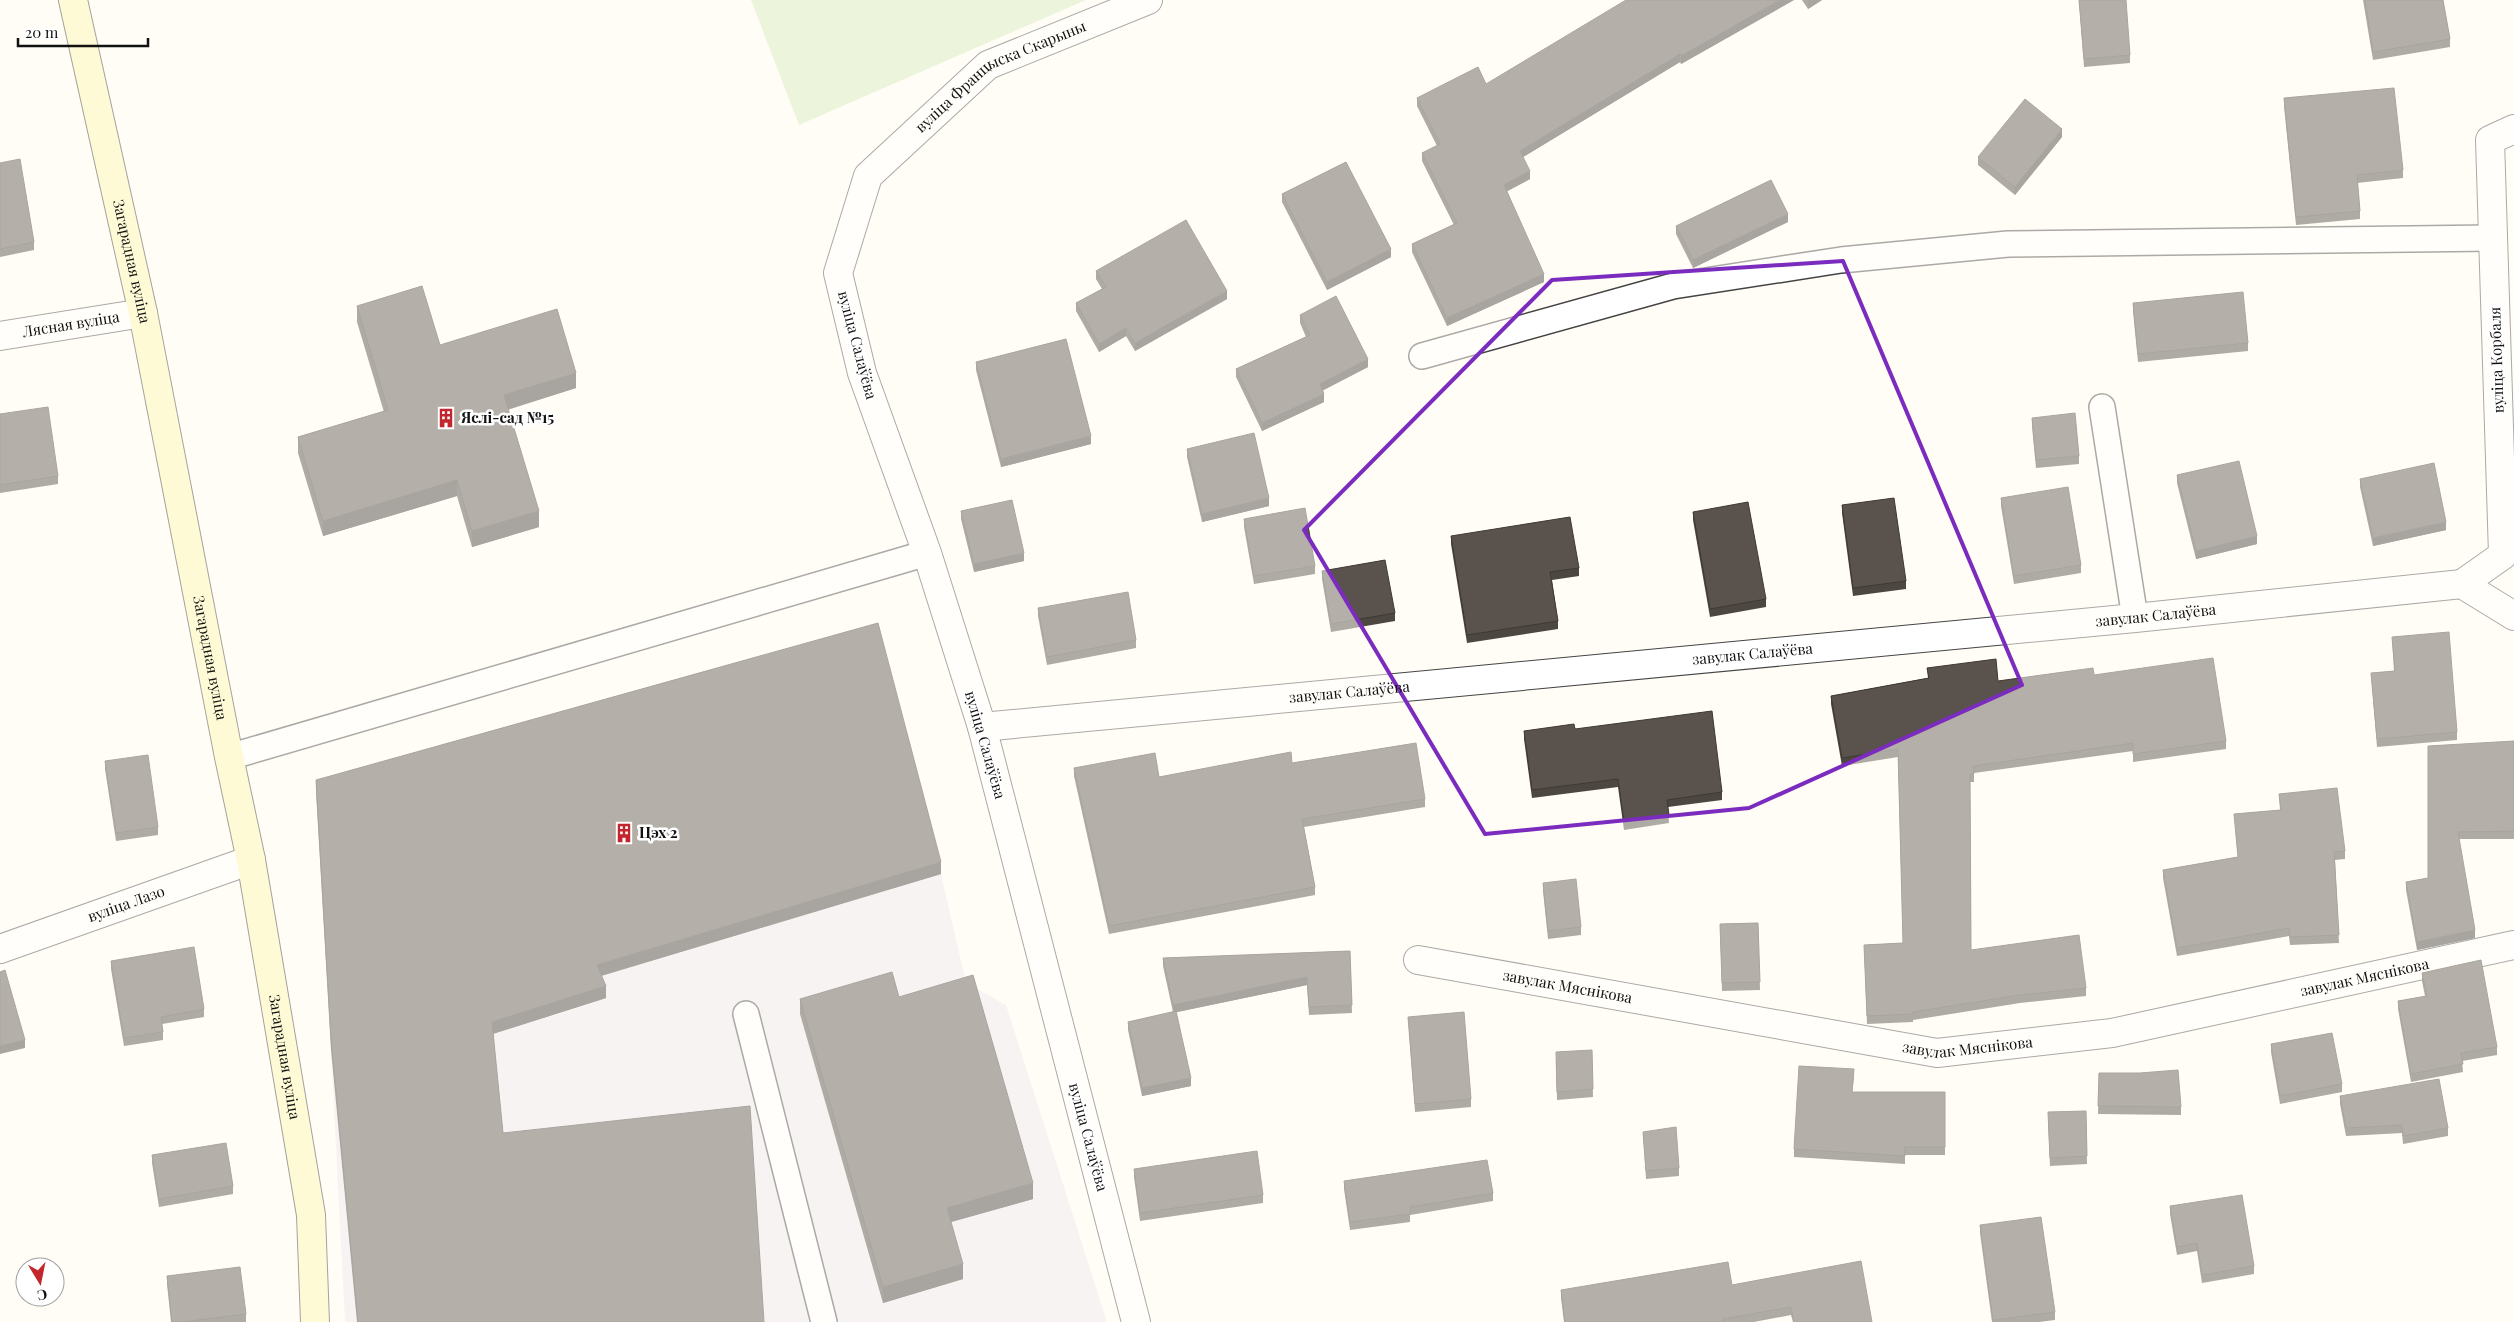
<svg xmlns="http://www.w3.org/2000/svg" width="2514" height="1322" font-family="'Playfair Display',serif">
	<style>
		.industrial { fill: #eee6ef }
		.green { fill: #d5ebbd }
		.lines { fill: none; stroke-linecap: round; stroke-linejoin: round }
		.lane-casing { stroke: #444; stroke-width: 28 }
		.street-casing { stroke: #444; stroke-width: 30 }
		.secondary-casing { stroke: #333; stroke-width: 30 }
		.lane { stroke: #fff; stroke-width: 25 }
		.street { stroke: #fff; stroke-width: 28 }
		.secondary { stroke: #fff6b0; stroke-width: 28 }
		.wall { fill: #4d4742 }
		.shaded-wall { fill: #3f3936 }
		.building { fill: #5a524d; stroke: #3f3936 }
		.marked { fill: none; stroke: #7b2cbf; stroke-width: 4; stroke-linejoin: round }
		.labels { text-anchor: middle; stroke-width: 5; stroke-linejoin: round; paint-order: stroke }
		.street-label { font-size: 15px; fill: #111; stroke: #fff }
		.poi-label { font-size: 15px; font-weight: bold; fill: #111; stroke: #fff; text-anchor: start }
	</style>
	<rect width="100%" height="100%" fill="#fffdf5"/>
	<!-- industrial -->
	<path class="industrial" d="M 878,635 L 941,874 L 966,983 L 1006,1005 L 1107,1322 L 345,1322 L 331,1050 Z"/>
	<!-- green -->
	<path class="green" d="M 751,0 L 1086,0 L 799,125 Z"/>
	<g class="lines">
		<defs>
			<g id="lane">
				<path d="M 1422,356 L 1673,286 L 1841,260 L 2008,244 L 2493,238"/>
				<path d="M 2102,407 L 2135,618"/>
				<path d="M 229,757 L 927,553"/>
				<path d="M 746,1014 L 824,1322"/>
			</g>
			<g id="street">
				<path id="s1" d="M 0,336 L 143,313"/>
				<path d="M 2462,584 L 2503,555 L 2490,140 L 2514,129"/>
				<path id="s2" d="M 982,727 L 2135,618 L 2462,584 L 2514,616"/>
				<path id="s3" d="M 0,949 L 251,860"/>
				<path id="s4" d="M 1418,960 L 1937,1053 L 2112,1033 L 2514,945"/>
				<path id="s5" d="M 1136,1322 L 982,727 L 927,553 L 862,373 L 838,273 L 868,176 L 988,65 L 1148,0"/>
			</g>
			<g id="secondary">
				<path id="s6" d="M 73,0 L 143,313 L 229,757 L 251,860 L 311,1215 L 315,1322"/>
			</g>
		</defs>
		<!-- lane casing -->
		<use href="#lane" class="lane-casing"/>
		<!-- street casing -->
		<use href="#street" class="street-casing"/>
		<!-- secondary casing -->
		<use href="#secondary" class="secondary-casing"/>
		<!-- lane -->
		<use href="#lane" class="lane"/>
		<!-- street -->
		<use href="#street" class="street"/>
		<!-- secondary -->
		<use href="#secondary" class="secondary"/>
	</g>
	<!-- wall -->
	<g class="wall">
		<path d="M 1794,0 L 1681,64 L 1680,62 L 1523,157 L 1530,179 L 1507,191 L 1544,282 L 1447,326 L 1412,252 L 1412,244 L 1454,225 L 1422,161 L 1422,153 L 1437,146 L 1417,106 L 1417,98 L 1486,84 Z"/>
		<path d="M 1802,0 L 1822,0 L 1808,9 Z"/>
		<path d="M 2079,0 L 2130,55 L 2130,63 L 2084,67 Z"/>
		<path d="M 2363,0 L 2443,0 L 2450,39 L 2450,47 L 2373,60 Z"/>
		<path d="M 2284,98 L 2403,170 L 2403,178 L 2357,183 L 2360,211 L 2360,219 L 2296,225 L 2284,106 Z"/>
		<path d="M 2062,137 L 2015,195 L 1978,165 L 1978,157 Z"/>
		<path d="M 0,163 L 34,242 L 34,250 L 0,257 Z"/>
		<path d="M 1282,194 L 1391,257 L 1327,290 L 1282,202 Z"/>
		<path d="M 1788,222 L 1693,268 L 1676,234 L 1676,226 Z"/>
		<path d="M 1096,271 L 1227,299 L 1135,351 L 1126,336 L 1099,352 L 1076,311 L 1076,303 L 1102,289 L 1096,279 Z"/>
		<path d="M 2133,303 L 2248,343 L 2248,351 L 2138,362 L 2133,311 Z"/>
		<path d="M 357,306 L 440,345 L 576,388 L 508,409 L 539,527 L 472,547 L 457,496 L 323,536 L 298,453 L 298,437 L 384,412 L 357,322 Z"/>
		<path d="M 1300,315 L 1368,367 L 1323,390 L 1324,402 L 1262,431 L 1236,377 L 1236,369 L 1306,337 L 1300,323 Z"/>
		<path d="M 976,362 L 1091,444 L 1001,467 L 976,370 Z"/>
		<path d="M 0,414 L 58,476 L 58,484 L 0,493 Z"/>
		<path d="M 2032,418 L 2079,456 L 2079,464 L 2036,468 L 2032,426 Z"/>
		<path d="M 1187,449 L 1269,506 L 1202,522 L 1187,457 Z"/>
		<path d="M 2177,475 L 2257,544 L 2196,559 L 2177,483 Z"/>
		<path d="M 2360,479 L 2446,530 L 2373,546 L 2360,487 Z"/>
		<path d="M 2001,498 L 2081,565 L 2081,573 L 2014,584 L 2001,506 Z"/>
		<path d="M 1842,505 L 1906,581 L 1906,589 L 1853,596 L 1842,513 Z"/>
		<path d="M 961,511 L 1024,561 L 974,572 L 961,519 Z"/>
		<path d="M 1693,512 L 1766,599 L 1766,607 L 1710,617 L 1693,520 Z"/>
		<path d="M 1244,519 L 1315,566 L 1315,574 L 1254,584 L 1244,527 Z"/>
		<path d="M 1451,536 L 1579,568 L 1579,576 L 1552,580 L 1558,621 L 1558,629 L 1467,643 L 1451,544 Z"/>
		<path d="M 1322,571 L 1395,613 L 1395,621 L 1331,632 L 1322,579 Z"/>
		<path d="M 1038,608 L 1136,640 L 1136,648 L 1047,665 L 1038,616 Z"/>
		<path d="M 2392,637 L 2457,732 L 2457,740 L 2377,747 L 2371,673 L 2394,671 Z"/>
		<path d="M 1927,668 L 1998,681 L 2094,675 L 2226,741 L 2226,749 L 2133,762 L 2133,751 L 1974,773 L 1974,782 L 1970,782 L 1971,950 L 2086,988 L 2086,996 L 2020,1003 L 1913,1020 L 1913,1022 L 1867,1024 L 1864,945 L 1903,943 L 1898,757 L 1842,766 L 1831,704 L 1831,696 L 1928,678 Z"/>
		<path d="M 1575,729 L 1722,792 L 1722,800 L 1668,807 L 1669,823 L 1624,830 L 1618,787 L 1532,798 L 1524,739 L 1524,731 Z"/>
		<path d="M 2514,741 L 2514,839 L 2459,839 L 2475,938 L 2417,950 L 2406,890 L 2406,882 L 2428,878 Z"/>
		<path d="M 105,761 L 158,827 L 158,835 L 116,841 L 105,769 Z"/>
		<path d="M 1292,763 L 1425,799 L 1425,807 L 1304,827 L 1315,887 L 1315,895 L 1109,934 L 1074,776 L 1074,768 L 1159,777 Z"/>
		<path d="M 316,780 L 941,874 L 601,976 L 606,998 L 493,1034 L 503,1133 L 764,1322 L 357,1322 L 331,1050 L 316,792 Z"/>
		<path d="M 2279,794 L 2345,851 L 2345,859 L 2335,860 L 2339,943 L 2290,945 L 2289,936 L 2177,956 L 2163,878 L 2163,870 L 2238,857 L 2234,814 L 2280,810 Z"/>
		<path d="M 1543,883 L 1581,927 L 1581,935 L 1548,939 L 1543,891 Z"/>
		<path d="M 1758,923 L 1760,990 L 1722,991 L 1720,924 Z"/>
		<path d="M 1350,951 L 1352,1013 L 1309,1015 L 1307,985 L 1176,1012 L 1191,1086 L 1142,1096 L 1128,1030 L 1128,1022 L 1173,1012 L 1163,966 L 1163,958 Z"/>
		<path d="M 111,961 L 204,1009 L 204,1017 L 162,1024 L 163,1032 L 163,1040 L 124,1046 L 111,969 Z"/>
		<path d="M 2422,973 L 2497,1047 L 2497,1055 L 2462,1061 L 2463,1072 L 2411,1082 L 2398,1009 L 2398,1001 L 2425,996 L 2422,981 Z"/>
		<path d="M 899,997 L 1033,1199 L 951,1222 L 963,1279 L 883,1303 L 800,1014 L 800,999 Z"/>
		<path d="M 1408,1017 L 1471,1099 L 1471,1107 L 1415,1112 Z"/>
		<path d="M 2271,1044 L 2342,1084 L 2342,1092 L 2280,1104 L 2271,1052 Z"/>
		<path d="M 1592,1050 L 1593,1097 L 1557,1100 L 1556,1060 Z"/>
		<path d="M 2099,1073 L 2181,1107 L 2181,1115 L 2098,1114 Z"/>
		<path d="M 1854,1077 L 1852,1092 L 1945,1092 L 1945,1155 L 1905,1155 L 1905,1164 L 1794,1157 L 1794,1149 Z"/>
		<path d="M 2340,1096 L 2448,1128 L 2448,1136 L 2403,1144 L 2402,1133 L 2346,1136 L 2340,1104 Z"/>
		<path d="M 2086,1111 L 2087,1164 L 2050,1166 L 2048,1120 Z"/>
		<path d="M 1643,1132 L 1679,1168 L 1679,1176 L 1646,1179 Z"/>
		<path d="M 152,1155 L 233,1186 L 233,1194 L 159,1207 L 152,1163 Z"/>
		<path d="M 1134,1169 L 1263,1195 L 1263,1203 L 1140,1221 L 1134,1177 Z"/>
		<path d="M 1344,1181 L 1493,1193 L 1493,1201 L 1410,1215 L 1410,1222 L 1350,1230 L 1344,1189 Z"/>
		<path d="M 2170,1206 L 2254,1266 L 2254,1274 L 2202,1283 L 2197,1251 L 2177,1255 L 2170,1214 Z"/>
		<path d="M 1980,1225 L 2055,1312 L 2055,1320 L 2039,1322 L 1992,1322 L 1980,1233 Z"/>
		<path d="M 167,1276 L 246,1314 L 246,1322 L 171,1322 L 167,1284 Z"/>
		<path d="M 1732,1285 L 1872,1322 L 1793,1322 L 1791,1315 L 1754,1322 L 1564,1322 L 1561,1298 L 1561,1290 Z"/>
	</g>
	<!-- shaded-wall -->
	<g class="shaded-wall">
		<path d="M 1780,0 L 1794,0 L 1681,64 L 1681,56 Z"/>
		<path d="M 1810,0 L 1822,0 L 1808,9 L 1808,1 Z"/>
		<path d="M 1680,54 L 1680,62 L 1520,159 L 1520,151 Z"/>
		<path d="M 2062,129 L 2062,137 L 2015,195 L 2015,187 Z"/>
		<path d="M 1530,171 L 1530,179 L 1504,193 L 1504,185 Z"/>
		<path d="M 1788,214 L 1788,222 L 1693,268 L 1693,260 Z"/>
		<path d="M 1391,249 L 1391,257 L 1327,290 L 1327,282 Z"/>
		<path d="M 1544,274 L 1544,282 L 1447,326 L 1447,318 Z"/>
		<path d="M 1227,291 L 1227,299 L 1135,351 L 1135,343 Z"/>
		<path d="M 1126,328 L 1126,336 L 1099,352 L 1099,344 Z"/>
		<path d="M 1368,359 L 1368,367 L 1320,392 L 1320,384 Z"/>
		<path d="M 576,373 L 576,388 L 504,411 L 504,395 Z"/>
		<path d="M 1324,394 L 1324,402 L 1262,431 L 1262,423 Z"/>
		<path d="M 1091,436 L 1091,444 L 1001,467 L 1001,459 Z"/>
		<path d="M 457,480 L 457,496 L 323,536 L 323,521 Z"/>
		<path d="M 1269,498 L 1269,506 L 1202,522 L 1202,514 Z"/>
		<path d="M 539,511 L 539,527 L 472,547 L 472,531 Z"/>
		<path d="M 2446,522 L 2446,530 L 2373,546 L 2373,538 Z"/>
		<path d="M 2257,536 L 2257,544 L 2196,559 L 2196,551 Z"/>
		<path d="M 1024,553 L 1024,561 L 974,572 L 974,564 Z"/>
		<path d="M 941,862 L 941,874 L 597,977 L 597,965 Z"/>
		<path d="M 2475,930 L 2475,938 L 2417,950 L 2417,942 Z"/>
		<path d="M 1307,977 L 1307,985 L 1173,1013 L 1173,1005 Z"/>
		<path d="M 606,986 L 606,998 L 492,1034 L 492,1022 Z"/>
		<path d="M 25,1040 L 25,1048 L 0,1054 L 0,1046 Z"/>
		<path d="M 1191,1078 L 1191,1086 L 1142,1096 L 1142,1088 Z"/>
		<path d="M 1033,1183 L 1033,1199 L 947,1223 L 947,1208 Z"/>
		<path d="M 963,1264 L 963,1279 L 883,1303 L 883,1287 Z"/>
	</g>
	<!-- building -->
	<g class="building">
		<path d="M 1626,0 L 1780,0 L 1681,56 L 1680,54 L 1520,151 L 1530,171 L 1504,185 L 1544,274 L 1447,318 L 1412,244 L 1457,223 L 1422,153 L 1440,144 L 1417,98 L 1478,67 L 1486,84 Z"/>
		<path d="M 2079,0 L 2126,0 L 2130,55 L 2084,59 Z"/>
		<path d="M 2365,0 L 2443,0 L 2450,39 L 2373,52 Z"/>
		<path d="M 2394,88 L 2403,170 L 2357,175 L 2360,211 L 2296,217 L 2284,98 Z"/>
		<path d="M 2025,99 L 2062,129 L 2015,187 L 1978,157 Z"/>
		<path d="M 20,159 L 34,242 L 0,249 L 0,163 Z"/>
		<path d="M 1346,162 L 1391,249 L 1327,282 L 1282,194 Z"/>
		<path d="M 1771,180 L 1788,214 L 1693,260 L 1676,226 Z"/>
		<path d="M 1186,220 L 1227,291 L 1135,343 L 1126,328 L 1099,344 L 1076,303 L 1106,287 L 1096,271 Z"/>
		<path d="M 422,286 L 440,345 L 557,309 L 576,373 L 504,395 L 539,511 L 472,531 L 457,480 L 323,521 L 298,437 L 388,410 L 357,306 Z"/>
		<path d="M 2243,292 L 2248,343 L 2138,354 L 2133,303 Z"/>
		<path d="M 1336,296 L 1368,359 L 1320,384 L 1324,394 L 1262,423 L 1236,369 L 1310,335 L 1300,315 Z"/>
		<path d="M 1066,339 L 1091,436 L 1001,459 L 976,362 Z"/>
		<path d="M 48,407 L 58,476 L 0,485 L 0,414 Z"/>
		<path d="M 2075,413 L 2079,456 L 2036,460 L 2032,418 Z"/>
		<path d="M 1254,433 L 1269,498 L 1202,514 L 1187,449 Z"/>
		<path d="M 2239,461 L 2257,536 L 2196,551 L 2177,475 Z"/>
		<path d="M 2434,463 L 2446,522 L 2373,538 L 2360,479 Z"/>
		<path d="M 2068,487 L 2081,565 L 2014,576 L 2001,498 Z"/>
		<path d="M 1894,498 L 1906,581 L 1853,588 L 1842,505 Z"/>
		<path d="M 1012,500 L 1024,553 L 974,564 L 961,511 Z"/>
		<path d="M 1748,502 L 1766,599 L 1710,609 L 1693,512 Z"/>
		<path d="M 1305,508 L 1315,566 L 1254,576 L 1244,519 Z"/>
		<path d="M 1570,517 L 1579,568 L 1550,572 L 1558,621 L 1467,635 L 1451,536 Z"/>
		<path d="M 1385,560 L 1395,613 L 1331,624 L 1322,571 Z"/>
		<path d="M 1128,592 L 1136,640 L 1047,657 L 1038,608 Z"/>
		<path d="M 878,623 L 941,862 L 597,965 L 606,986 L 492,1022 L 503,1133 L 750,1106 L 764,1322 L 358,1322 L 331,1038 L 316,780 Z"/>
		<path d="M 2449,632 L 2457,732 L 2377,739 L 2371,673 L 2395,671 L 2392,637 Z"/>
		<path d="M 2213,658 L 2226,741 L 2133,754 L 2133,743 L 1973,766 L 1974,774 L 1970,774 L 1971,950 L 2079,935 L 2086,988 L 2020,995 L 1913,1012 L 1913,1014 L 1867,1016 L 1864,945 L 1903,943 L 1898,749 L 1842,758 L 1831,696 L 1929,678 L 1927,668 L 1996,659 L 1998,681 L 2093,668 L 2094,675 Z"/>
		<path d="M 1712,711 L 1722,792 L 1667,800 L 1669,815 L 1624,822 L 1618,779 L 1532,790 L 1524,731 L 1574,724 L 1575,729 Z"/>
		<path d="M 2514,741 L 2514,831 L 2458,832 L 2475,930 L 2417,942 L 2406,882 L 2428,878 L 2428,746 Z"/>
		<path d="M 1416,743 L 1425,799 L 1302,819 L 1315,887 L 1109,926 L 1074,768 L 1155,753 L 1159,777 L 1291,752 L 1292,763 Z"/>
		<path d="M 148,755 L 158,827 L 116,833 L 105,761 Z"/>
		<path d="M 2337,788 L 2345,851 L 2334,852 L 2339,935 L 2290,937 L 2289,928 L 2177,948 L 2163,870 L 2238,857 L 2234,814 L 2281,810 L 2279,794 Z"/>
		<path d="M 1576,879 L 1581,927 L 1548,931 L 1543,883 Z"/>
		<path d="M 1758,923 L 1760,982 L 1722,983 L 1720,924 Z"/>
		<path d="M 194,947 L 204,1009 L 161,1017 L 163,1032 L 124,1038 L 111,961 Z"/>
		<path d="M 1350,951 L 1352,1005 L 1309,1007 L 1307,977 L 1173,1005 L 1163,958 Z"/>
		<path d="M 2481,960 L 2497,1047 L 2461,1053 L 2463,1064 L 2411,1074 L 2398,1001 L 2427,996 L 2422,973 Z"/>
		<path d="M 5,970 L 25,1040 L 0,1046 L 0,972 Z"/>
		<path d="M 892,972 L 899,997 L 973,975 L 1033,1183 L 947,1208 L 963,1264 L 883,1287 L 800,999 Z"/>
		<path d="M 1176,1011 L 1191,1078 L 1142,1088 L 1128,1022 Z"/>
		<path d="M 1464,1012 L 1471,1099 L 1415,1104 L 1408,1017 Z"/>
		<path d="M 2332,1033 L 2342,1084 L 2280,1096 L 2271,1044 Z"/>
		<path d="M 1592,1050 L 1593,1089 L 1557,1092 L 1556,1052 Z"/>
		<path d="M 1799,1066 L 1854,1069 L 1852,1092 L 1945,1092 L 1945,1147 L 1904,1147 L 1905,1156 L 1794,1149 Z"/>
		<path d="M 2178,1070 L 2181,1107 L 2098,1106 L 2099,1073 L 2140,1073 Z"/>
		<path d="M 2439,1079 L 2448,1128 L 2403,1136 L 2402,1125 L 2346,1128 L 2340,1096 Z"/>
		<path d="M 2086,1111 L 2087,1156 L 2050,1158 L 2048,1112 Z"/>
		<path d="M 1676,1127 L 1679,1168 L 1646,1171 L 1643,1132 Z"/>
		<path d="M 226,1143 L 233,1186 L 159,1199 L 152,1155 Z"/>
		<path d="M 1257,1151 L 1263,1195 L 1140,1213 L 1134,1169 Z"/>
		<path d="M 1487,1160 L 1493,1193 L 1410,1207 L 1410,1214 L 1350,1222 L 1344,1181 Z"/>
		<path d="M 2242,1195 L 2254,1266 L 2202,1275 L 2197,1243 L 2177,1247 L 2170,1206 Z"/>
		<path d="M 2041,1217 L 2055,1312 L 1993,1320 L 1980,1225 Z"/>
		<path d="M 1861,1261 L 1872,1322 L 1794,1322 L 1791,1307 L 1723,1319 L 1724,1322 L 1565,1322 L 1561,1290 L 1728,1262 L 1732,1285 Z"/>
		<path d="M 240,1267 L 246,1314 L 182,1322 L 172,1322 L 167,1276 Z"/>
	</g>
	<!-- marked area -->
	<path d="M0 0H2514V1322H0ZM 1843,261 L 2022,685 L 1749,808 L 1485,834 L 1304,530 L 1552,280 Z" fill="#fffdf5" fill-opacity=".55" fill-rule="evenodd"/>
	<path class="marked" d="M 1843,261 L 2022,685 L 1749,808 L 1485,834 L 1304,530 L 1552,280 Z"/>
	<!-- icons -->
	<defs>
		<symbol id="building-bare" viewBox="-9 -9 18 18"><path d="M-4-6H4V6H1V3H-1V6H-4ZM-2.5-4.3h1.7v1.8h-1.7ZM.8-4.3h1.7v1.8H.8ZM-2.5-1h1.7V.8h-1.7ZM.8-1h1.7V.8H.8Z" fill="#c4262e" stroke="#fff" stroke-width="2.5" paint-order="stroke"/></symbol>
	</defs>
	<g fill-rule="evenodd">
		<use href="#building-bare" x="432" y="404" width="28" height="28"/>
		<use href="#building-bare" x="610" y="819" width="28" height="28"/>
	</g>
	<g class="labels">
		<!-- street labels -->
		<g class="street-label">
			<text dy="5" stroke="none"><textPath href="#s5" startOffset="1361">вуліца Францыска Скарыны</textPath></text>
			<text dy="5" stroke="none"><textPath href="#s6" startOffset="268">Загарадная вуліца</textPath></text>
			<text dy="5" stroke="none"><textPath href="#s1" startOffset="72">Лясная вуліца</textPath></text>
			<text transform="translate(857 345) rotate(75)" y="5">вуліца Салаўёва</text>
			<text transform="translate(2497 360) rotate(-92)" y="5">вуліца Корбаля</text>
			<text dy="5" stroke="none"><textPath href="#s2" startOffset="1179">завулак Салаўёва</textPath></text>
			<text dy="5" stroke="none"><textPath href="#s2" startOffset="774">завулак Салаўёва</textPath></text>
			<text dy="5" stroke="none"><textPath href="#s6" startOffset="672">Загарадная вуліца</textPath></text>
			<text dy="5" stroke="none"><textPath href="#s2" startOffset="369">завулак Салаўёва</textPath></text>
			<text transform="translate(985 745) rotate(74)" y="5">вуліца Салаўёва</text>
			<text dy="5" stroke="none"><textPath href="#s3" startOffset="134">вуліца Лазо</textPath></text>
			<text dy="5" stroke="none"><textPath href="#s4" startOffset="962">завулак Мяснікова</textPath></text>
			<text dy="5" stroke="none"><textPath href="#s4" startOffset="152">завулак Мяснікова</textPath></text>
			<text dy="5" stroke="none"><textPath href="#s4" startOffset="558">завулак Мяснікова</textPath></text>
			<text dy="5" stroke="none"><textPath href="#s6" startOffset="1078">Загарадная вуліца</textPath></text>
			<text transform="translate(1088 1137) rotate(75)" y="5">вуліца Салаўёва</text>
		</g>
		<!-- poi labels -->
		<g class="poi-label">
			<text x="461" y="423">Яслі-сад №15</text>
			<text x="639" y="838">Цэх 2</text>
		</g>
	</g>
	<!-- north arrow -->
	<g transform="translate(40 1282) rotate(170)"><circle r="24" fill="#ffffff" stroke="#a0a0a0"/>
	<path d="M0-4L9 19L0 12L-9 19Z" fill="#c4262e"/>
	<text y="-8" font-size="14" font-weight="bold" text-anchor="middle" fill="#111111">С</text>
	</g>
	<!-- scale -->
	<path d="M18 38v8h130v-8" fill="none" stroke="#111111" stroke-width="2.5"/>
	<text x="25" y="38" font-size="15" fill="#111111" stroke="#ffffff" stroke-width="4" paint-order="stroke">20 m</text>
</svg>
